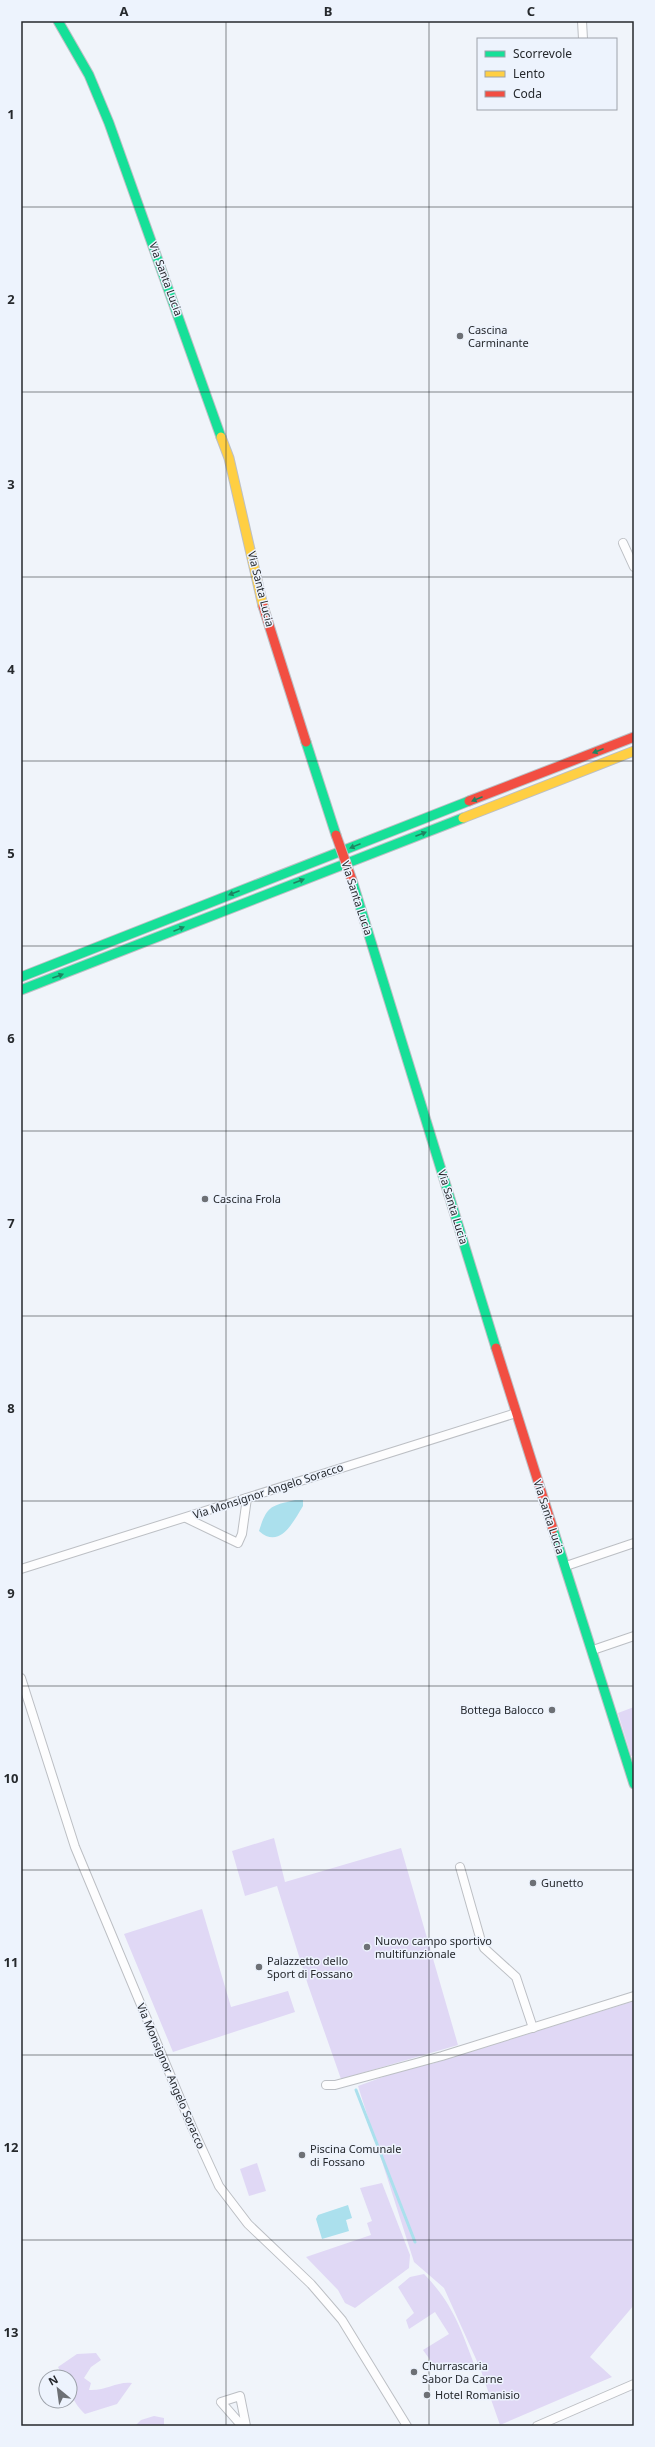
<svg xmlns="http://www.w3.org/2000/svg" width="655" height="2447" font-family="'Noto Sans',sans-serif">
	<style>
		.green { fill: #e0d8f5 }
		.water { fill: #abe0ed }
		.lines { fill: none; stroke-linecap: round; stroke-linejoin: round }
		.stream { stroke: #abe0ed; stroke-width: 3 }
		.street-casing { stroke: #bcbfc4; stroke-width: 10 }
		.fast-casing { stroke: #bcbfc4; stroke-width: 11 }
		.slow-casing { stroke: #bcbfc4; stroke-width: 11 }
		.jam-casing { stroke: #bcbfc4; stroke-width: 11 }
		.street { stroke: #fdfdfe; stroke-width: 8 }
		.fast { stroke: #16e098; stroke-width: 9 }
		.slow { stroke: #ffcf43; stroke-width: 9 }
		.jam { stroke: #f24e42; stroke-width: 9 }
		.jam-bridge-casing { stroke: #bcbfc4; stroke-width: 11; stroke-linecap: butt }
		.jam-bridge { stroke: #f24e42; stroke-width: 9 }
		.oneway { fill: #1e8462 }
		.grid { fill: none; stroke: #26292d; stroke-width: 1; stroke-opacity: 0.55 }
		.poi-dot { fill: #6d7075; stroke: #edf3fd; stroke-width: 1.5 }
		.labels { text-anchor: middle; stroke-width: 3; stroke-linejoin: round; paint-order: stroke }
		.street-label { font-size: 11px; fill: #26292d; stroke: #edf3fd }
		.poi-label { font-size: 11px; fill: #26292d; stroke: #edf3fd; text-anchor: start }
		.neatline { fill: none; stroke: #26292d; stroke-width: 1.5 }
		.grid-label { font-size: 13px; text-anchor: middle; font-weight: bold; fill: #26292d }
	</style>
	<rect width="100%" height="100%" fill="#f0f4fa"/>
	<!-- green -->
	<g class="green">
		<path d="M 634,1707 L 634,1755 L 631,1756 L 618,1713 Z"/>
		<path d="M 274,1838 L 285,1882 L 401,1848 L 458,2045 L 341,2079 L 308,1985 L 277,1886 L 245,1896 L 232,1851 Z"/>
		<path d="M 202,1909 L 231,2007 L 288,1991 L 295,2012 L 173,2052 L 124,1934 Z"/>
		<path d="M 634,2001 L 634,2305 L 590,2357 L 612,2377 L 500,2425 L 480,2368 L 444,2288 L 414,2262 L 358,2086 L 427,2061 L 428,2065 Z"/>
		<path d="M 257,2163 L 266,2191 L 249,2196 L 240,2169 Z"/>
		<path d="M 382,2183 L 410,2255 L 409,2268 L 355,2308 L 345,2303 L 338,2290 L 306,2257 L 371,2235 L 367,2223 L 372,2221 L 360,2188 Z"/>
		<path d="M 424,2274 C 454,2305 461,2330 476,2369 L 436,2368 L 423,2350 L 449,2334 L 435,2312 L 409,2329 L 406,2320 L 414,2313 L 398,2287 L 410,2277 Z"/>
		<path d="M 96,2353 L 101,2360 L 91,2367 L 84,2378 L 91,2383 L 89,2390 C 106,2391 117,2381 132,2383 L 117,2404 L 85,2414 C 72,2401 70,2394 70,2377 L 63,2377 L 58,2367 L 77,2354 Z"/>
		<path d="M 154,2416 L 164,2418 L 164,2426 L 135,2426 L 141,2420 Z"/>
	</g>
	<!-- water -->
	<g class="water">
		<path d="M 295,1500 L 303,1500 L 303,1506 C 293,1522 280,1550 259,1531 C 267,1506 270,1506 295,1500 Z"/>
		<path d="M 348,2205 L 352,2218 L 346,2220 L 349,2231 L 322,2239 L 316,2219 L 318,2215 Z"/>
	</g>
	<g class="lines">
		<!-- stream -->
		<path class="stream" d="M 356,2090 L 415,2242"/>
		<defs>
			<g id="street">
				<path d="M 582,21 L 583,39"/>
				<path d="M 623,543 L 634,567"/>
				<path d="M 186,1518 L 238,1543 L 242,1534 L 247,1498"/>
				<path d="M 566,1566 L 634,1543"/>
				<path d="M 21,1569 L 516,1413"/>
				<path d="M 593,1650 L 634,1636"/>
				<path d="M 21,1678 L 75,1847 L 192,2127 L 219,2186 L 248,2224 L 311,2284 L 342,2320 L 407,2426"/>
				<path d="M 460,1867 L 481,1941 L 484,1948 L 516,1977 L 533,2028"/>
				<path d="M 326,2085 L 335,2085 L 442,2056 L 634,1996"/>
				<path d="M 242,2426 L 221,2402 L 240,2396 L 246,2426"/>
				<path d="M 537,2426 L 634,2384"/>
			</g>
			<g id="fast">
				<path d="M 58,21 L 89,75 L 109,123 L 221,437"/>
				<path d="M 306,742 L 336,835"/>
				<path d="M 352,880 L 496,1348"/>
				<path d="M 21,977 L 469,801"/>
				<path d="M 21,990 L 463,818"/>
				<path d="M 553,1529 L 634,1784"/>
			</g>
			<g id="slow">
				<path d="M 221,437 L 229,458 L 263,606"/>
				<path d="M 463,818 L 634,751"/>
			</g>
			<g id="jam">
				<path d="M 263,606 L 306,742"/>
				<path d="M 469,801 L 634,737"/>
				<path d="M 496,1348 L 553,1529"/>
			</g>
		</defs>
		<!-- street casing -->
		<use href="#street" class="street-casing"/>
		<!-- fast casing -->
		<use href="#fast" class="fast-casing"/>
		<!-- slow casing -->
		<use href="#slow" class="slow-casing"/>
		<!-- jam casing -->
		<use href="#jam" class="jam-casing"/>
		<!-- street -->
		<use href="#street" class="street"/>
		<!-- fast -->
		<use href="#fast" class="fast"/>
		<!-- slow -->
		<use href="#slow" class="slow"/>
		<!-- jam -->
		<use href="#jam" class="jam"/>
		<defs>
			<path id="jam-bridge" d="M 336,835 L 352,880"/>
		</defs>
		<!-- jam-bridge casing -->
		<use href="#jam-bridge" class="jam-bridge-casing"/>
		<!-- jam-bridge -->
		<use href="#jam-bridge" class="jam-bridge"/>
	</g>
	<!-- one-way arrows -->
	<defs><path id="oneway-solid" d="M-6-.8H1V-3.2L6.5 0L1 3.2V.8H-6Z"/></defs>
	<g class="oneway">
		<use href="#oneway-solid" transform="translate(598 751) rotate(159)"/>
		<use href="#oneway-solid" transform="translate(477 799) rotate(158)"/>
		<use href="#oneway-solid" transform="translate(421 834) rotate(-21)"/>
		<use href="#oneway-solid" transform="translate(355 846) rotate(158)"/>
		<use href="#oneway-solid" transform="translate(299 881) rotate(-21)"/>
		<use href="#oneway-solid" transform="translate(234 893) rotate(159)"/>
		<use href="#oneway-solid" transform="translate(179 929) rotate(-22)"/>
		<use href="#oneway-solid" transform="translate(58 976) rotate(-20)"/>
	</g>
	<!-- grid -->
	<path class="grid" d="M 226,21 L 226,2426M 429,21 L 429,2426M 21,207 L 634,207M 21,392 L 634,392M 21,577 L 634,577M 21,761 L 634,761M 21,946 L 634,946M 21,1131 L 634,1131M 21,1316 L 634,1316M 21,1501 L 634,1501M 21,1686 L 634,1686M 21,1870 L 634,1870M 21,2055 L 634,2055M 21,2240 L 634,2240"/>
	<!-- markers -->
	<g class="poi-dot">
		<circle cx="460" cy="336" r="4"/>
		<circle cx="205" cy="1199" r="4"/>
		<circle cx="552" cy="1710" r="4"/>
		<circle cx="533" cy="1883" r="4"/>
		<circle cx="367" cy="1947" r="4"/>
		<circle cx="259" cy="1967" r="4"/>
		<circle cx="302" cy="2155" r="4"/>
		<circle cx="414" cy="2372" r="4"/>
		<circle cx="427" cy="2395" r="4"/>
	</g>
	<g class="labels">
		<!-- street labels -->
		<g class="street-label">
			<text transform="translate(166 279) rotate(70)" y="4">Via Santa Lucia</text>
			<text transform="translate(261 589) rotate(76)" y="4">Via Santa Lucia</text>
			<text transform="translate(357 898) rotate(72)" y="4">Via Santa Lucia</text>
			<text transform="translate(453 1207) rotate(73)" y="4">Via Santa Lucia</text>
			<text transform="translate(268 1491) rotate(-18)" y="4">Via Monsignor Angelo Soracco</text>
			<text transform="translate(549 1517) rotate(72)" y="4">Via Santa Lucia</text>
			<text transform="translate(171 2076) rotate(67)" y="4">Via Monsignor Angelo Soracco</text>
		</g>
		<!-- poi labels -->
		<g class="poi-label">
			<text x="468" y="334">Cascina<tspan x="468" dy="13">Carminante</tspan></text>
			<text x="213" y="1203">Cascina Frola</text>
			<text x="544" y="1714" text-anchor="end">Bottega Balocco</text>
			<text x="541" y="1887">Gunetto</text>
			<text x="375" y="1945">Nuovo campo sportivo<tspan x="375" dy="13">multifunzionale</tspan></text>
			<text x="267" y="1965">Palazzetto dello<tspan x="267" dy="13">Sport di Fossano</tspan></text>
			<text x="310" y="2153">Piscina Comunale<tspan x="310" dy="13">di Fossano</tspan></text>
			<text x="422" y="2370">Churrascaria<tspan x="422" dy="13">Sabor Da Carne</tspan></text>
			<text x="435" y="2399">Hotel Romanisio</text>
		</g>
	</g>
	<!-- border -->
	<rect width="655" height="2447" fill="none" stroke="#edf3fd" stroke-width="44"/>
	<!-- legend -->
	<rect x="477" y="38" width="140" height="72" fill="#edf3fd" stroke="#9da2aa"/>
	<rect x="485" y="51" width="20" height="6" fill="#16e098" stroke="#9da2aa"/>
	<text x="513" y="58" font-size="12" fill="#26292d">Scorrevole</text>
	<rect x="485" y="71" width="20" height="6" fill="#ffcf43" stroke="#9da2aa"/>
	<text x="513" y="78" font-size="12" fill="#26292d">Lento</text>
	<rect x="485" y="91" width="20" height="6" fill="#f24e42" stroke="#9da2aa"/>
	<text x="513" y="98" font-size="12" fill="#26292d">Coda</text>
	<!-- north arrow -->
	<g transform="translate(58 2389) rotate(331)"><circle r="19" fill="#edf3fd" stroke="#9da2aa"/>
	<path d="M0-3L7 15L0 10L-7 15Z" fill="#6d7075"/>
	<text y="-6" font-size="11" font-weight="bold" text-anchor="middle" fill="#26292d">N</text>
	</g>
	<rect x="22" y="22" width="611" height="2403" class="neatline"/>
	<g class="grid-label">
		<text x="124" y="16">A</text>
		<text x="328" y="16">B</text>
		<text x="531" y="16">C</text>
		<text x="11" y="119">1</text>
		<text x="11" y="304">2</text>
		<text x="11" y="489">3</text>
		<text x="11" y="674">4</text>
		<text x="11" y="858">5</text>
		<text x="11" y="1043">6</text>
		<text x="11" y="1228">7</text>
		<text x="11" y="1413">8</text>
		<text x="11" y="1598">9</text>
		<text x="11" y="1783">10</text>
		<text x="11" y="1967">11</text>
		<text x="11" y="2152">12</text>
		<text x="11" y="2337">13</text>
	</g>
</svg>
